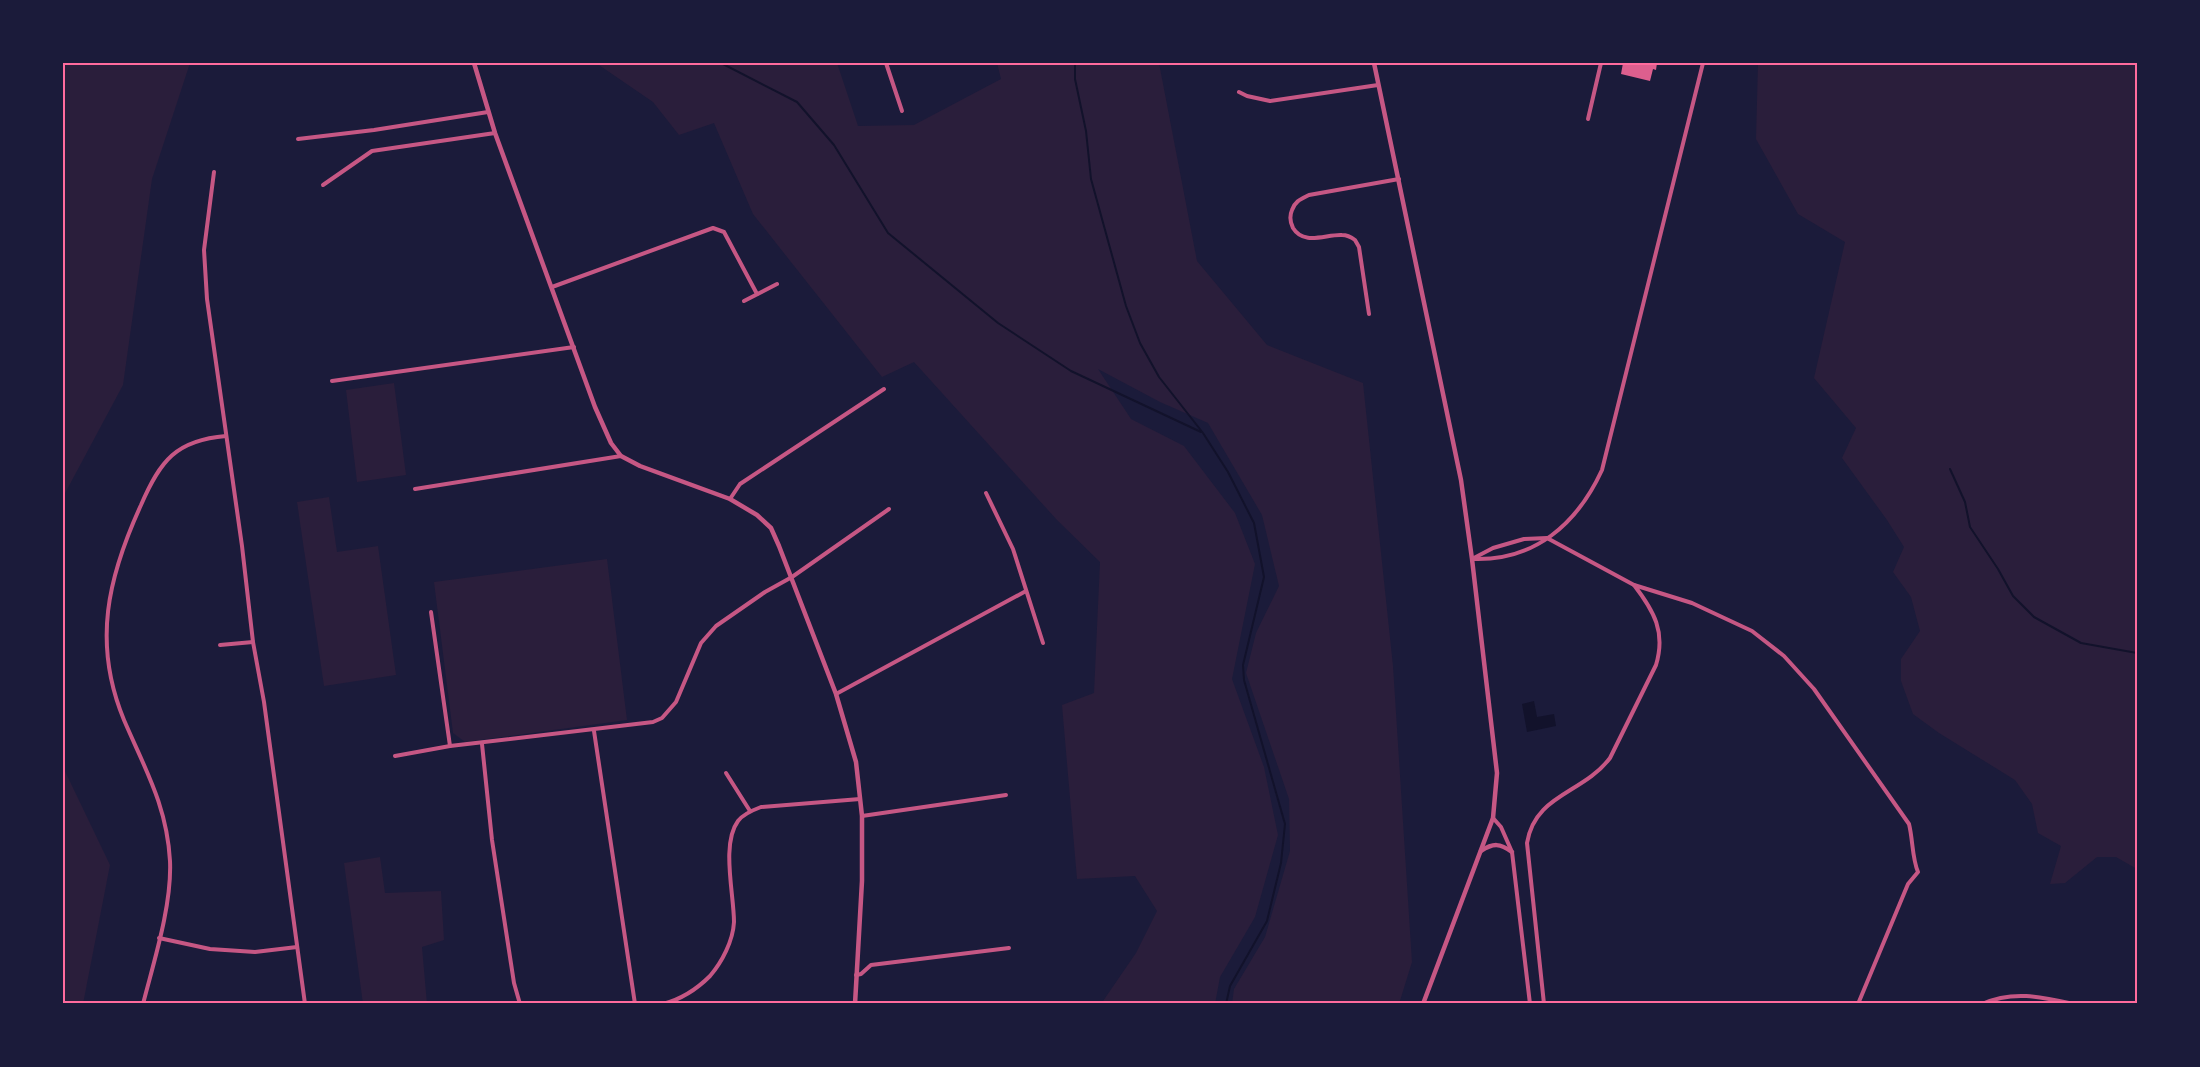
<svg xmlns="http://www.w3.org/2000/svg" width="2200" height="1067" font-family="Arial,sans-serif">
	<style>
		.green { fill: #2a1e3b }
		.water { fill: #12122b }
		.lines { fill: none; stroke-linecap: round; stroke-linejoin: round }
		.stream { stroke: #12122b; stroke-width: 2 }
		.building { fill: #dd5f8e }
		.minor { stroke: #c65784; stroke-width: 4 }
		.tertiary { stroke: #c65784; stroke-width: 4.5 }
		.neatline { fill: none; stroke: #ff6b9d; stroke-width: 2 }
	</style>
	<rect width="100%" height="100%" fill="#1b1b3a"/>
	<!-- green -->
	<g class="green">
		<path d="M 63,63 L 190,63 L 152,179 L 123,385 L 63,497 Z"/>
		<path d="M 596,63 L 837,63 L 858,126 L 914,125 L 1001,79 L 997,63 L 1159,63 L 1197,261 L 1267,345 L 1363,383 L 1393,666 L 1412,962 L 1399,1004 L 1232,1004 L 1234,989 L 1265,937 L 1290,851 L 1289,799 L 1246,673 L 1256,633 L 1279,586 L 1262,515 L 1208,423 L 1160,402 L 1098,369 L 1131,419 L 1184,446 L 1235,513 L 1255,564 L 1232,679 L 1264,767 L 1278,835 L 1255,917 L 1220,977 L 1215,1004 L 1101,1004 L 1136,953 L 1157,911 L 1135,876 L 1077,879 L 1062,705 L 1094,693 L 1100,562 L 1057,520 L 914,362 L 882,377 L 753,214 L 714,123 L 679,135 L 653,102 Z"/>
		<path d="M 1758,63 L 2137,63 L 2137,869 L 2116,857 L 2097,857 L 2065,883 L 2050,884 L 2061,846 L 2038,833 L 2032,804 L 2015,780 L 1939,733 L 1913,714 L 1901,681 L 1901,659 L 1920,631 L 1911,597 L 1893,572 L 1904,547 L 1887,520 L 1842,458 L 1856,428 L 1814,378 L 1845,242 L 1798,214 L 1756,139 Z"/>
		<path d="M 394,383 L 406,475 L 357,482 L 346,390 Z"/>
		<path d="M 329,497 L 337,552 L 378,546 L 396,675 L 324,686 L 297,502 Z"/>
		<path d="M 607,559 L 627,720 L 465,742 L 453,733 L 434,582 Z"/>
		<path d="M 63,767 L 110,865 L 83,1004 L 63,1004 Z"/>
		<path d="M 380,857 L 385,893 L 441,891 L 444,940 L 422,947 L 427,1004 L 363,1004 L 344,863 Z"/>
	</g>
	<!-- water -->
	<path class="water" d="M 1534,701 L 1537,717 L 1554,714 L 1556,726 L 1527,732 L 1522,704 Z"/>
	<g class="lines">
		<!-- stream -->
		<g class="stream">
			<path d="M 721,63 L 797,102 L 834,145 L 888,233 L 998,323 L 1071,371 L 1201,432"/>
			<path d="M 1075,63 L 1075,79 L 1086,131 L 1091,179 L 1126,306 L 1140,343 L 1159,377 L 1203,433 L 1228,472 L 1254,523 L 1264,577 L 1243,665 L 1244,680 L 1285,824 L 1281,863 L 1267,921 L 1230,986 L 1226,1004"/>
			<path d="M 1950,469 L 1965,502 L 1970,527 L 1998,569 L 2013,596 L 2034,617 L 2081,643 L 2137,653"/>
		</g>
	</g>
	<!-- building -->
	<path class="building" d="M 1623,63 L 1633,64 L 1657,63 L 1656,70 L 1653,69 L 1650,81 L 1621,74 Z"/>
	<g class="lines">
		<!-- minor -->
		<g class="minor">
			<path d="M 886,63 L 902,111"/>
			<path d="M 1239,92 L 1247,96 L 1270,101 L 1378,85"/>
			<path d="M 1588,119 L 1601,63"/>
			<path d="M 298,139 L 374,130 L 488,112"/>
			<path d="M 214,172 L 204,250 L 207,299 L 242,546 L 253,642 L 264,702 L 305,1004"/>
			<path d="M 323,185 L 372,151 L 495,133"/>
			<path d="M 552,287 L 713,228 L 724,232 L 757,294"/>
			<path d="M 744,301 L 777,284"/>
			<path d="M 1369,314 L 1359,247 L 1355,240 C 1351,237 1347,235 1342,235 C 1326,234 1304,246 1293,228 C 1290,222 1289,217 1292,210 C 1295,201 1301,199 1309,195 L 1399,179"/>
			<path d="M 332,381 L 574,347"/>
			<path d="M 415,489 L 621,456"/>
			<path d="M 986,493 L 1013,549 L 1043,643"/>
			<path d="M 730,499 L 740,484 L 884,389"/>
			<path d="M 1472,559 L 1493,548 L 1524,539 L 1547,538 L 1634,585 L 1692,603 L 1752,631 L 1784,656 L 1814,689 L 1909,824 C 1913,840 1912,858 1918,872 L 1908,884 L 1858,1004"/>
			<path d="M 1473,559 C 1535,561 1577,524 1602,470 L 1703,63"/>
			<path d="M 431,612 L 450,746"/>
			<path d="M 220,645 L 253,642"/>
			<path d="M 836,694 L 1026,591"/>
			<path d="M 594,731 L 635,1004"/>
			<path d="M 482,744 L 492,840 L 514,983 L 520,1004"/>
			<path d="M 395,756 L 450,746 L 653,722 L 662,718 L 676,702 L 701,643 L 716,626 L 765,592 L 792,577 L 889,509"/>
			<path d="M 726,773 L 750,811"/>
			<path d="M 862,816 L 1006,795"/>
			<path d="M 1493,818 L 1501,827 L 1512,852 L 1530,1004"/>
			<path d="M 159,938 L 210,949 L 255,952 L 297,947"/>
			<path d="M 856,975 L 861,974 L 871,965 L 1009,948"/>
			<path d="M 143,1004 C 154,961 172,905 170,861 C 167,806 145,769 124,720 C 92,643 108,577 141,505 C 160,461 176,440 226,436"/>
			<path d="M 663,1004 C 682,999 696,990 710,976 C 722,962 733,941 734,922 C 734,894 721,844 738,821 C 743,814 753,810 761,807 L 860,799"/>
			<path d="M 1544,1004 L 1527,843 C 1535,794 1583,794 1610,758 L 1656,665 C 1666,632 1654,611 1634,585"/>
			<path d="M 1982,1004 C 2013,990 2042,997 2074,1004"/>
		</g>
		<!-- tertiary -->
		<g class="tertiary">
			<path d="M 474,63 L 495,133 L 595,407 L 611,443 L 621,456 L 640,466 L 730,499 L 757,515 L 771,528 L 779,546 L 836,694 L 856,762 L 862,816 L 862,881 L 855,1004"/>
			<path d="M 1374,63 L 1461,480 L 1472,559 L 1497,773 L 1493,818 L 1423,1004"/>
			<path d="M 1481,851 C 1493,843 1500,843 1512,852"/>
		</g>
	</g>
	<!-- border -->
	<rect width="2200" height="1067" fill="none" stroke="#1b1b3a" stroke-width="129"/>
	<rect x="64" y="64" width="2072" height="938" class="neatline"/>
</svg>
